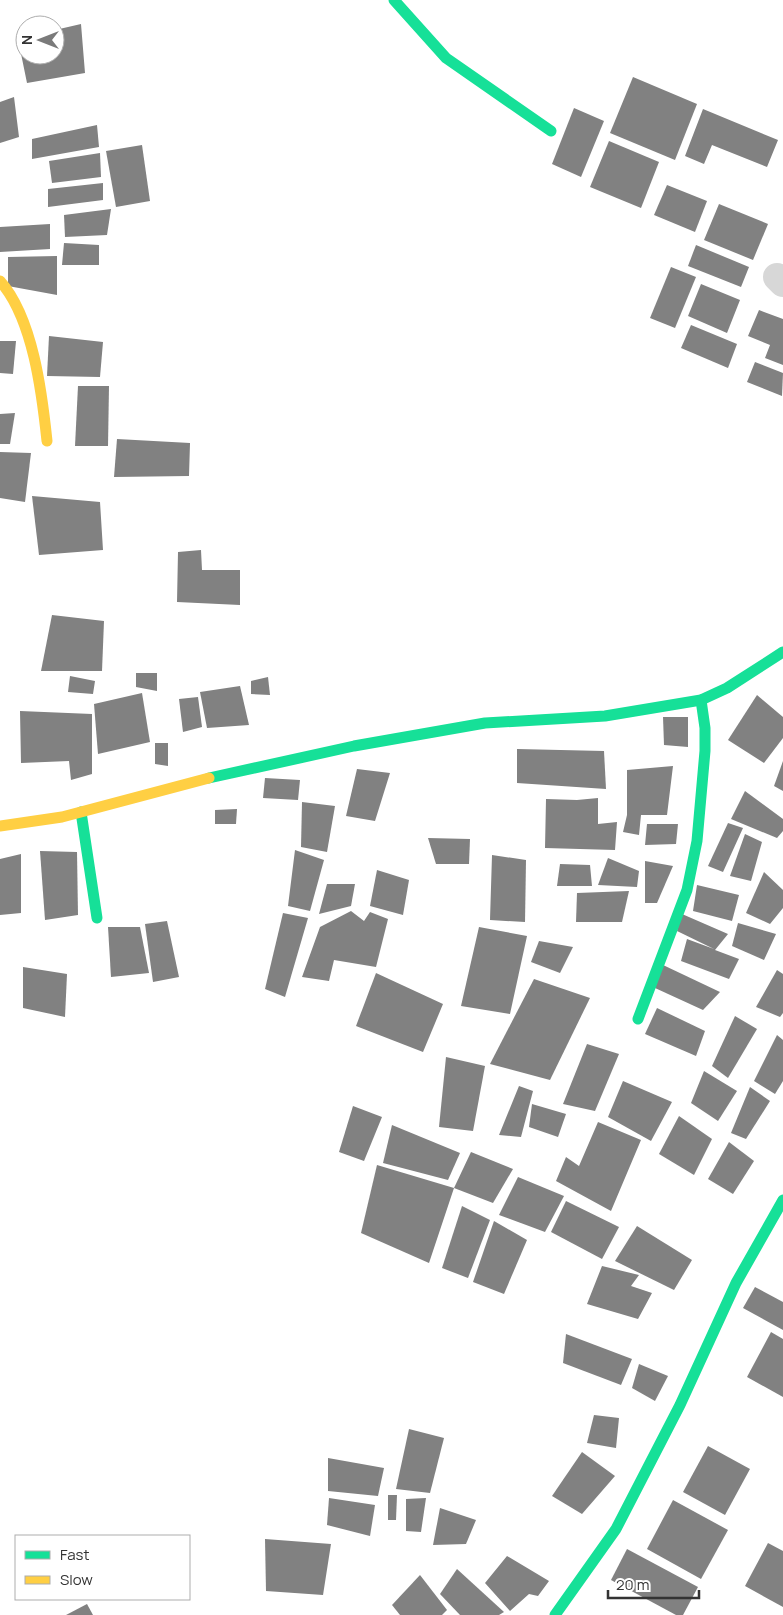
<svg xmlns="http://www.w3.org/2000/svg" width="783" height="1615" font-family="Manrope,sans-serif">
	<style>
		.building { fill: #818181 }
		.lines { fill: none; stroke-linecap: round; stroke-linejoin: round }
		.street { stroke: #d7d7d7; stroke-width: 28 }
		.fast { stroke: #16e098; stroke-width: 11 }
		.slow { stroke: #ffcf43; stroke-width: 11 }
	</style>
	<rect width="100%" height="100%" fill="#fff"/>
	<!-- building -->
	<g class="building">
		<path d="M 81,24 L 85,73 L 27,83 L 18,39 L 25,37 L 25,55 L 55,55 L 55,30 Z"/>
		<path d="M 633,77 L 697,104 L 675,160 L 610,133 Z"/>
		<path d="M 14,97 L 19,137 L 0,143 L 0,102 Z"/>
		<path d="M 574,108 L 604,121 L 581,177 L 552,164 Z"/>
		<path d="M 703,109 L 778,140 L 767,167 L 712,145 L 704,164 L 685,156 Z"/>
		<path d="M 97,125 L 99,147 L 32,159 L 32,139 Z"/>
		<path d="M 609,141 L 659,162 L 641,208 L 590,187 Z"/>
		<path d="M 142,145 L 150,201 L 116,207 L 106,151 Z"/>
		<path d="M 100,153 L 101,177 L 52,183 L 49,161 Z"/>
		<path d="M 103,183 L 103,200 L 48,207 L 48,189 Z"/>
		<path d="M 667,185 L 707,201 L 695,232 L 654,215 Z"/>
		<path d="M 719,204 L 768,224 L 753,260 L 704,240 Z"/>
		<path d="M 111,209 L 107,235 L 65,237 L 64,215 Z"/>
		<path d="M 50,224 L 50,249 L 0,252 L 0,227 Z"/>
		<path d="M 64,243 L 99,245 L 99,265 L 62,265 Z"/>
		<path d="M 696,245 L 749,267 L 741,287 L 688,266 Z"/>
		<path d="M 57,256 L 57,295 L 8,286 L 8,257 Z"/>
		<path d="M 671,267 L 696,277 L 675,328 L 650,318 Z"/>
		<path d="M 701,284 L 740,300 L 727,333 L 688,316 Z"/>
		<path d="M 759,310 L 783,319 L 783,365 L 765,358 L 770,345 L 748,336 Z"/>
		<path d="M 691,325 L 737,344 L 728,368 L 681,348 Z"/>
		<path d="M 49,336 L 103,342 L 100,377 L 47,376 Z"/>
		<path d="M 0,341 L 16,341 L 13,374 L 0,373 Z"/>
		<path d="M 755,362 L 783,373 L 782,396 L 747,382 Z"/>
		<path d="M 78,386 L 109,386 L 108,446 L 75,446 Z"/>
		<path d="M 15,413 L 10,444 L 0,444 L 0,414 Z"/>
		<path d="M 117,439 L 190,443 L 189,476 L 114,477 Z"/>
		<path d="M 0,452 L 31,453 L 25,502 L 0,498 Z"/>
		<path d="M 32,496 L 100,502 L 103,550 L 39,555 Z"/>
		<path d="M 201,550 L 202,570 L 240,570 L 240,605 L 177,602 L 178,552 Z"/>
		<path d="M 52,615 L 104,621 L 102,671 L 41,671 Z"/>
		<path d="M 136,673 L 157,673 L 157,691 L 136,687 Z"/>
		<path d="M 70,676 L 95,681 L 93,694 L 68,692 Z"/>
		<path d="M 268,677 L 270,695 L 251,694 L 251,681 Z"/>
		<path d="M 240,686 L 249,725 L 207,728 L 200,692 Z"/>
		<path d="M 142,693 L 150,742 L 98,754 L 94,704 Z"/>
		<path d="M 757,695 L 783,717 L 783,738 L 764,763 L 728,740 Z"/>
		<path d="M 198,697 L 202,727 L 183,732 L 179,699 Z"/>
		<path d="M 20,711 L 92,714 L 92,774 L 71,780 L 69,761 L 21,763 Z"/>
		<path d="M 663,717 L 688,717 L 688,747 L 664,745 Z"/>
		<path d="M 155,743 L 168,743 L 168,766 L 155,764 Z"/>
		<path d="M 517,749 L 604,751 L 606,789 L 517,783 Z"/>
		<path d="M 783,761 L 783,791 L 774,786 Z"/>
		<path d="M 673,766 L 667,815 L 641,815 L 639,835 L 623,832 L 627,815 L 627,770 Z"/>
		<path d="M 357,769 L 390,773 L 375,821 L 346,816 Z"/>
		<path d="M 265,778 L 300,780 L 298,800 L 263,798 Z"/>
		<path d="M 745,791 L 783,819 L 783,831 L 777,838 L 731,819 Z"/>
		<path d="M 598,798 L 598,824 L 617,822 L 615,850 L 545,848 L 546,799 L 577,800 Z"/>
		<path d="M 302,802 L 335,806 L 327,852 L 301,847 Z"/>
		<path d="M 237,809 L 236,824 L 215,824 L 215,810 Z"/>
		<path d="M 728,823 L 743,828 L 723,872 L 708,866 Z"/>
		<path d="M 647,824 L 678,824 L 676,844 L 645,845 Z"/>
		<path d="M 745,834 L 762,842 L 751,881 L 730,876 Z"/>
		<path d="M 428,838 L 470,839 L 469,864 L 436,864 Z"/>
		<path d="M 295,850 L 324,860 L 310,911 L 288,906 Z"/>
		<path d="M 40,851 L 77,852 L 78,915 L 45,920 Z"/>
		<path d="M 21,854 L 21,913 L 0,915 L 0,859 Z"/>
		<path d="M 492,855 L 526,860 L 525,922 L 490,920 Z"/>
		<path d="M 608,858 L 639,871 L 637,887 L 598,885 Z"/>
		<path d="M 645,861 L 673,866 L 657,903 L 645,903 Z"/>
		<path d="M 560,864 L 590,865 L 592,886 L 557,886 Z"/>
		<path d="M 377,870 L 409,880 L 403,915 L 370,906 Z"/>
		<path d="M 764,872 L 783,890 L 783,908 L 770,924 L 746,913 Z"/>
		<path d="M 327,884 L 355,884 L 351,906 L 319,914 Z"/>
		<path d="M 697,885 L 739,895 L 732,921 L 693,911 Z"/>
		<path d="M 629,891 L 622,922 L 576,922 L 577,893 Z"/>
		<path d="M 351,911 L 364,921 L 370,912 L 388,919 L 376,967 L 334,960 L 329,981 L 302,977 L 320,927 Z"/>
		<path d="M 283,913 L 308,918 L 285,997 L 265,989 Z"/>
		<path d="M 682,914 L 728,934 L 715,950 L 739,959 L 729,979 L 681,961 L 687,939 L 714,949 L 677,931 Z"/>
		<path d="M 167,921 L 179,977 L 153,982 L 145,924 Z"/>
		<path d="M 738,923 L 776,934 L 764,960 L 732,946 Z"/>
		<path d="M 108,927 L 140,927 L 149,973 L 111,977 Z"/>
		<path d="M 479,927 L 527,936 L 510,1014 L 461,1006 Z"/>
		<path d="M 539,941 L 573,947 L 560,973 L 531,962 Z"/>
		<path d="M 663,965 L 720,992 L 703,1010 L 655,988 Z"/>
		<path d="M 23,967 L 67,974 L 65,1017 L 23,1008 Z"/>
		<path d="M 777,970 L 783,974 L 783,1013 L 780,1017 L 756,1007 Z"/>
		<path d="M 376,973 L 443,1004 L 423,1052 L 356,1026 Z"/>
		<path d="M 534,979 L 590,998 L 550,1080 L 490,1064 Z"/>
		<path d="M 657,1008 L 705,1031 L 696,1056 L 645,1034 Z"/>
		<path d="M 735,1016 L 757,1029 L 728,1078 L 712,1066 Z"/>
		<path d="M 777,1035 L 783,1040 L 783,1081 L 775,1094 L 754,1081 Z"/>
		<path d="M 587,1044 L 619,1054 L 595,1111 L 563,1104 Z"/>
		<path d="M 446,1057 L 485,1066 L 473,1131 L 439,1127 Z"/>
		<path d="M 704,1071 L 737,1091 L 718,1121 L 691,1103 Z"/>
		<path d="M 623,1081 L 672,1102 L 651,1141 L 608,1117 Z"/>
		<path d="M 519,1086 L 533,1091 L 521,1137 L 499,1135 Z"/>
		<path d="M 750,1087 L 770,1101 L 746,1139 L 731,1133 Z"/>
		<path d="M 532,1104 L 566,1114 L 558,1137 L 529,1127 Z"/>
		<path d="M 353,1106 L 382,1117 L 364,1161 L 339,1152 Z"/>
		<path d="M 679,1116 L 712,1139 L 694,1175 L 659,1154 Z"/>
		<path d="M 598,1122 L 641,1140 L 611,1211 L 556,1181 L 566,1157 L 579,1166 Z"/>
		<path d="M 392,1125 L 460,1153 L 448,1180 L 383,1163 Z"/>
		<path d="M 729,1142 L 754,1161 L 733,1194 L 708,1179 Z"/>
		<path d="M 471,1152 L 513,1169 L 493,1203 L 454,1188 Z"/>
		<path d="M 377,1165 L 454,1188 L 429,1263 L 361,1233 Z"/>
		<path d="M 518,1177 L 564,1196 L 545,1232 L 499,1215 Z"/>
		<path d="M 566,1201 L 619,1227 L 602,1259 L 551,1232 Z"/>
		<path d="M 462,1206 L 490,1220 L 468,1278 L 442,1268 Z"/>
		<path d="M 494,1221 L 527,1240 L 504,1294 L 473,1282 Z"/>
		<path d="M 637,1226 L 692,1260 L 674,1290 L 615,1261 Z"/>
		<path d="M 602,1266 L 639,1275 L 631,1286 L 652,1293 L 638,1319 L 587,1304 Z"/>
		<path d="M 755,1287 L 783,1302 L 783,1330 L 743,1308 Z"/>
		<path d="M 771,1332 L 783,1339 L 783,1397 L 747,1377 Z"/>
		<path d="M 566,1334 L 632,1359 L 621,1385 L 563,1363 Z"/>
		<path d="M 639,1364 L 668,1376 L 655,1401 L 632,1388 Z"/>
		<path d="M 594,1415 L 619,1418 L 616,1448 L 587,1443 Z"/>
		<path d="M 409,1429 L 444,1438 L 430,1493 L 396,1489 Z"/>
		<path d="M 708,1446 L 750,1469 L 725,1515 L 683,1492 Z"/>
		<path d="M 582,1452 L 615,1476 L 582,1514 L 552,1496 Z"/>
		<path d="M 328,1458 L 384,1468 L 378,1496 L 328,1491 Z"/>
		<path d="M 388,1495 L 397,1495 L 396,1520 L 388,1520 Z"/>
		<path d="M 329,1498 L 375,1505 L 370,1536 L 327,1525 Z"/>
		<path d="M 426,1498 L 421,1532 L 406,1531 L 406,1499 Z"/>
		<path d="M 673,1500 L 728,1530 L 701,1579 L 647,1549 Z"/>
		<path d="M 440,1508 L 476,1520 L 466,1544 L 433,1545 Z"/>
		<path d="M 265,1539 L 331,1544 L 323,1595 L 266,1591 Z"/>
		<path d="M 768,1543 L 783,1551 L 783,1607 L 745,1586 Z"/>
		<path d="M 627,1549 L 698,1587 L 683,1615 L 676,1615 L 611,1580 Z"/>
		<path d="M 507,1556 L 549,1581 L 538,1596 L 529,1594 L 510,1611 L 485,1583 Z"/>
		<path d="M 457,1569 L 504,1612 L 499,1615 L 460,1615 L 440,1594 Z"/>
		<path d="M 420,1575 L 447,1610 L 442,1615 L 400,1615 L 392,1605 Z"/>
		<path d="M 87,1604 L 93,1615 L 66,1615 Z"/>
	</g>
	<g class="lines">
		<!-- street -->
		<path class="street" d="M 777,277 L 783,283"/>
		<!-- fast -->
		<g class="fast">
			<path d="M 394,0 L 446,58 L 551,131"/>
			<path d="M 209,778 L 354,746 L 485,723 L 605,716 L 701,700 L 727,688 L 783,652"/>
			<path d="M 81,812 L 97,918"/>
			<path d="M 638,1019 L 687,890 L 697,841 L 705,751 L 705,728 L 701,700"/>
			<path d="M 555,1615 L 616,1529 L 680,1405 L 736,1283 L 783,1200"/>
		</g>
		<!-- slow -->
		<g class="slow">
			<path d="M 0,281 C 33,318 42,393 47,441"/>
			<path d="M 0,826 L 62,817 L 209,778"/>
		</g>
	</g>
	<!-- legend -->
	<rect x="15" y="1535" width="175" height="65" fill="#ffffff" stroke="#adadad"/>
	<rect x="25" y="1551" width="25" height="8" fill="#16e098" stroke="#adadad"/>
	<text x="60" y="1560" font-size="15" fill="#333333">Fast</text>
	<rect x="25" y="1576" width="25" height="8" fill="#ffcf43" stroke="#adadad"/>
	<text x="60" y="1585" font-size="15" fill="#333333">Slow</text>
	<!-- north arrow -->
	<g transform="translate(40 40) rotate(270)"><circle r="24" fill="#ffffff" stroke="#adadad"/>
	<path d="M0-4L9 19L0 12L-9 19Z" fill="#7a7a7a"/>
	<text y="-8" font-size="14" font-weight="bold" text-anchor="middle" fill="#333333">N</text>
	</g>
	<!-- scale -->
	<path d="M608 1590v8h91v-8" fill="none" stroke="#333333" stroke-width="2.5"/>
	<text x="616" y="1590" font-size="15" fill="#333333" stroke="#ffffff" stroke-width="4" paint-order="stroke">20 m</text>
</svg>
